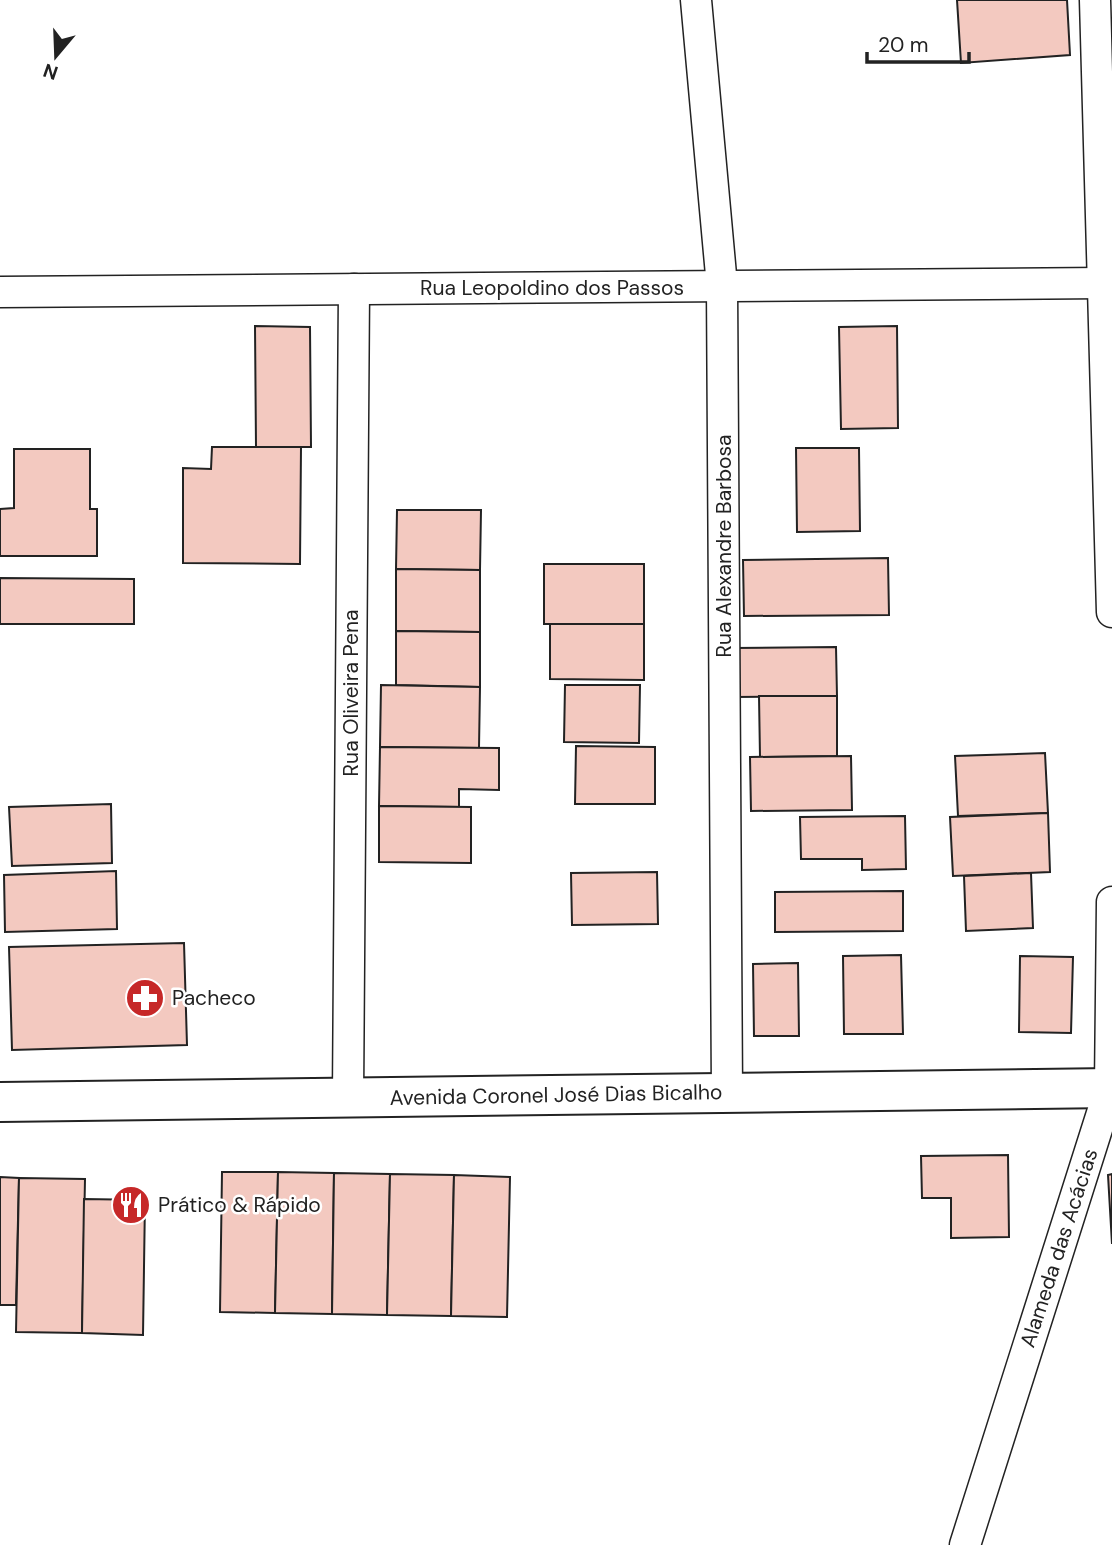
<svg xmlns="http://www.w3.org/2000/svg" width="1112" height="1545" font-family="'DM Sans',sans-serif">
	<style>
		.building { fill: #f3c9c0; stroke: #222; stroke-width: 2 }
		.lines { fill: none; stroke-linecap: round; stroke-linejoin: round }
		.minor-casing { stroke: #222; stroke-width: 33 }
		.tertiary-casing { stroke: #222; stroke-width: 42 }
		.minor { stroke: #fff; stroke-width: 30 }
		.tertiary { stroke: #fff; stroke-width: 38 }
		.labels { text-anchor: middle; stroke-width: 5; stroke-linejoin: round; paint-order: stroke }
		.street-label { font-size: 21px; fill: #222; stroke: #fff }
		.poi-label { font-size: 21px; fill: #222; stroke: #fff; text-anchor: start }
	</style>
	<rect width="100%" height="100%" fill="#fff"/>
	<!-- building -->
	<g class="building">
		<path d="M 957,0 L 1067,0 L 1070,55 L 961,63 Z"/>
		<path d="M 255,326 L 310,327 L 311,447 L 256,447 Z"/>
		<path d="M 897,326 L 898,428 L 841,429 L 839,327 Z"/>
		<path d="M 212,447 L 301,447 L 300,564 L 183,563 L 183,468 L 211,469 Z"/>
		<path d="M 796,448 L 859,448 L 860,531 L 797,532 Z"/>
		<path d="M 14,449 L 90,449 L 90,509 L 97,509 L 97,556 L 0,556 L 0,509 L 14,508 Z"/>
		<path d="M 397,510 L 481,510 L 480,570 L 396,569 Z"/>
		<path d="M 888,558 L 889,615 L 744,616 L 743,560 Z"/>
		<rect x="544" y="564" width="100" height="60"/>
		<path d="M 396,569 L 480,570 L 480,632 L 396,631 Z"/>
		<path d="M 0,578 L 134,579 L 134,624 L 0,624 Z"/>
		<path d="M 550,624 L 644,624 L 644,680 L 550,679 Z"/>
		<path d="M 396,631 L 480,632 L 480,687 L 396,685 Z"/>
		<path d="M 836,647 L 837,696 L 735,697 L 734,648 Z"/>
		<path d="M 381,685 L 480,687 L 479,748 L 380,747 Z"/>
		<path d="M 565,685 L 640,685 L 639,743 L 564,742 Z"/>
		<path d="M 759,696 L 837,696 L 837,756 L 760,757 Z"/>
		<path d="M 576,746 L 655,747 L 655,804 L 575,804 Z"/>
		<path d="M 380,747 L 499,748 L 499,790 L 459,789 L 459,807 L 379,806 Z"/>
		<path d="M 1045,753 L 1048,813 L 958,816 L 955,756 Z"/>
		<path d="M 851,756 L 852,810 L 751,811 L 750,757 Z"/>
		<path d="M 111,804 L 112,863 L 12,866 L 9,807 Z"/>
		<path d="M 379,806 L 471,807 L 471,863 L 379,862 Z"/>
		<path d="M 1048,813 L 1050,872 L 953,876 L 950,817 Z"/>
		<path d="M 905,816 L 906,869 L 862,870 L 862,859 L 801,859 L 800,817 Z"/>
		<path d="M 116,871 L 117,929 L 5,932 L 4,875 Z"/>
		<path d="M 657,872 L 658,924 L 572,925 L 571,873 Z"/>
		<path d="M 1031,873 L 1033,928 L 966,931 L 964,876 Z"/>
		<path d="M 903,891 L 903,931 L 775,932 L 775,892 Z"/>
		<path d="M 184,943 L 187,1045 L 12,1050 L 9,947 Z"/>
		<path d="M 901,955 L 903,1034 L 844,1034 L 843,956 Z"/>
		<path d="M 1020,956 L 1073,957 L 1071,1033 L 1019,1032 Z"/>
		<path d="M 798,963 L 799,1036 L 754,1036 L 753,964 Z"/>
		<path d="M 1008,1155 L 1009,1237 L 951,1238 L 951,1198 L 922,1198 L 921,1156 Z"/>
		<path d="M 222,1172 L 278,1172 L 275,1313 L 220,1312 Z"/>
		<path d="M 278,1172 L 334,1173 L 332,1314 L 275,1313 Z"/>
		<path d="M 334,1173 L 390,1174 L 387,1315 L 332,1314 Z"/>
		<path d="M 390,1174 L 454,1175 L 451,1316 L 387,1315 Z"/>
		<path d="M 1112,1174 L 1112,1244 L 1108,1175 Z"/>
		<path d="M 454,1175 L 510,1177 L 507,1317 L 451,1316 Z"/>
		<path d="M 0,1177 L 19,1178 L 16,1305 L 0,1305 Z"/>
		<path d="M 19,1178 L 85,1179 L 82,1333 L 16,1332 Z"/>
		<path d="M 84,1199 L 145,1200 L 143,1335 L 82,1333 Z"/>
	</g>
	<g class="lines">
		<defs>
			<g id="minor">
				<path d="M 696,0 L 722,286 L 727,1093"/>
				<path d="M 1095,0 L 1112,612"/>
				<path d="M 0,292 L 1104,283"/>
				<path d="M 348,1097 L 354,289"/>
				<path d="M 965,1545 L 1110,1088 L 1112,902"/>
			</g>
			<path id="tertiary" d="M 0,1102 L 1112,1088"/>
		</defs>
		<!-- minor casing -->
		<use href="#minor" class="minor-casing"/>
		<!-- tertiary casing -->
		<use href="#tertiary" class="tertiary-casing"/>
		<!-- minor -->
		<use href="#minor" class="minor"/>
		<!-- tertiary -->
		<use href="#tertiary" class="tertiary"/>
	</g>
	<!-- icons -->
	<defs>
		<symbol id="pharmacy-disc" viewBox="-11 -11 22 22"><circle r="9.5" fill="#c62828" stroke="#fff"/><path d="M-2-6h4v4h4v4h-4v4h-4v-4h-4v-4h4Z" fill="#fff"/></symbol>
		<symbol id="restaurant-disc" viewBox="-11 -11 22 22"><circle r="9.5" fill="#c62828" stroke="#fff"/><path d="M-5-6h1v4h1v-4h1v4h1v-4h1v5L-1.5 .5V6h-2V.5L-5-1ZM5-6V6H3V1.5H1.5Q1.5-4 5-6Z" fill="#fff"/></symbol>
	</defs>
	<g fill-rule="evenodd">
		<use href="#pharmacy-disc" x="123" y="976" width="44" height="44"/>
		<use href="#restaurant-disc" x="109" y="1183" width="44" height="44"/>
	</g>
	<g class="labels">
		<!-- street labels -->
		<g class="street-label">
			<text x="552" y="295">Rua Leopoldino dos Passos</text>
			<text transform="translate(724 546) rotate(-90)" y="7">Rua Alexandre Barbosa</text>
			<text transform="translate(351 693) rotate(-90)" y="7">Rua Oliveira Pena</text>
			<text transform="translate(556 1095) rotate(-1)" y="7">Avenida Coronel José Dias Bicalho</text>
			<text transform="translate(1059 1248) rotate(-72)" y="7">Alameda das Acácias</text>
		</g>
		<!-- poi labels -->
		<g class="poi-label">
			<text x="172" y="1005">Pacheco</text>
			<text x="158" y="1212">Prático &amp; Rápido</text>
		</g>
	</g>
	<!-- north arrow -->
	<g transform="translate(56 56) rotate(199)" stroke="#ffffff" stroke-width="5" paint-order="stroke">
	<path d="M0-5L12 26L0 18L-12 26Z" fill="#222222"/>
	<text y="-10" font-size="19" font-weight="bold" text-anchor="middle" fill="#222222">N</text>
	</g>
	<!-- scale -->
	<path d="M867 52v10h102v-10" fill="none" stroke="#222222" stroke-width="3.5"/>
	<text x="878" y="52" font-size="21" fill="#222222" stroke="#ffffff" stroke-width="5" paint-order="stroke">20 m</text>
</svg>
